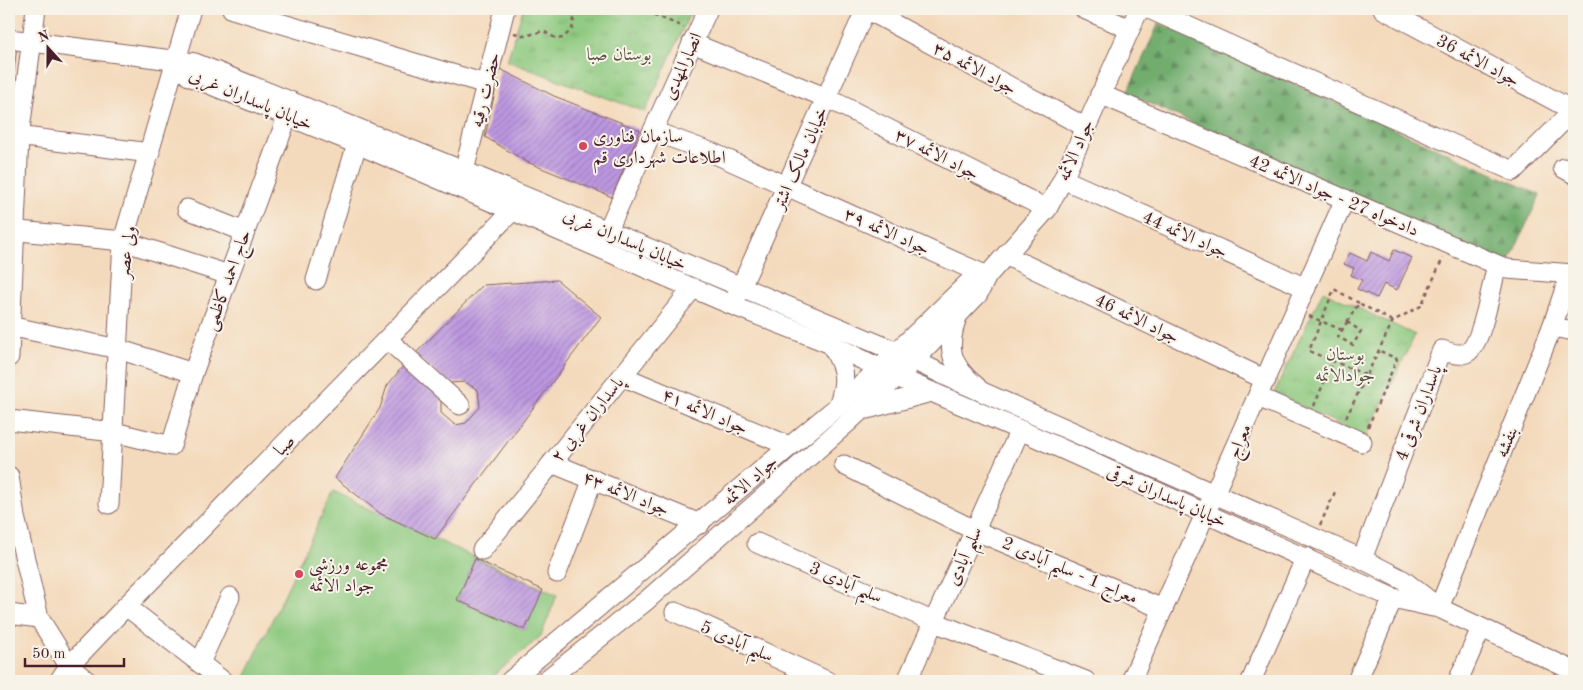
<svg xmlns="http://www.w3.org/2000/svg" width="1583" height="690" font-family="'Old Standard TT',Amiri,serif">
	<style>
		.forest { fill: url(#forest-firs); stroke: #5e664c }
		.park { fill: url(#park-tufts); stroke: #6c7455 }
		.pitch { fill: #8dc97f; stroke: #6c7455; fill-rule: evenodd }
		.building { fill: url(#building-hatch) }
		.lines { fill: none; stroke-linecap: round; stroke-linejoin: round }
		.minor-casing { stroke: #86605e; stroke-width: 21 }
		.path { stroke: #86605e; stroke-width: 2.5; stroke-dasharray: 4 4; stroke-linecap: butt }
		.minor { stroke: #fff; stroke-width: 19 }
		.poi-dot { fill: #d1495b; stroke: #f7f3e8; stroke-width: 2 }
		.labels { text-anchor: middle; stroke-width: 4; stroke-linejoin: round; paint-order: stroke }
		.park-label { font-size: 18px; fill: #5e5244; stroke: #f7f3e8 }
		.street-label { font-size: 18px; fill: #4a1f2b; stroke: #f7f3e8 }
		.poi-label { font-size: 18px; fill: #4a1f2b; stroke: #f7f3e8; text-anchor: start }
	</style>
	<defs>
		<pattern id="forest-firs" width="22" height="20" patternUnits="userSpaceOnUse" patternTransform="scale(1.25)"><rect width="22" height="20" fill="#72ad6e"/><path d="M5 1l3.5 6h-7zM16 11l3.5 6h-7z" fill="#608c5b"/></pattern>
		<pattern id="park-tufts" width="24" height="20" patternUnits="userSpaceOnUse" patternTransform="scale(1.25)"><rect width="24" height="20" fill="#8dc97f"/><path d="M3 7l-1-3M5 7V3M7 7l1-3M15 17l-1-3M17 17v-4M19 17l1-3" fill="none" stroke="#7bac6e"/></pattern>
		<pattern id="building-hatch" width="6" height="6" patternUnits="userSpaceOnUse" patternTransform="scale(1.25)"><rect width="6" height="6" fill="#bd98e1"/><path d="M-1 1l2-2M0 6l6-6M5 7l2-2" fill="none" stroke="#9c7bb7"/></pattern>
	</defs>
	<rect width="100%" height="100%" fill="#f7f3e8"/>
	<filter id="ink" filterUnits="userSpaceOnUse"><feTurbulence type="fractalNoise" baseFrequency=".02" numOctaves="2"/><feDisplacementMap in="SourceGraphic" scale="10" xChannelSelector="R" yChannelSelector="G"/><feConvolveMatrix kernelMatrix="1 2 1 2 8 2 1 2 1" color-interpolation-filters="sRGB"/></filter>
	<filter id="wash" filterUnits="userSpaceOnUse"><feTurbulence type="fractalNoise" baseFrequency=".0096" numOctaves="4" result="noise"/><feDisplacementMap in="SourceGraphic" scale="20" xChannelSelector="R" yChannelSelector="G"/><feGaussianBlur stdDeviation="1.12" result="paint"/><feColorMatrix in="noise" values="0 0 0 0 0 0 0 0 0 0 0 0 0 0 0 0 0 1.4 0 .05"/><feComposite in="paint" operator="in"/></filter>
	<g filter="url(#wash)">
		<rect width="100%" height="100%" fill="#f4dabc"/>
		<!-- forest -->
		<path class="forest" d="M 1159,23 L 1540,195 L 1507,266 L 1127,93 Z"/>
		<!-- park -->
		<g class="park">
			<path d="M 523,9 L 692,9 L 645,112 L 507,61 Z"/>
			<path d="M 1323,291 L 1415,335 L 1366,437 L 1274,393 Z"/>
		</g>
		<!-- pitch -->
		<path class="pitch" d="M 333,492 L 557,595 L 541,636 L 487,681 L 243,681 ZM 475,559 L 542,589 L 525,630 L 457,600 Z"/>
		<g id="blocks">
			<!-- building -->
			<g class="building">
				<path d="M 9,46 L 17,47 L 10,100 L 9,100 Z"/>
				<path d="M 500,69 L 554,96 L 640,130 L 612,197 L 527,162 L 485,137 Z"/>
				<path d="M 1394,250 L 1412,258 L 1397,290 L 1384,284 L 1377,298 L 1357,289 L 1362,280 L 1351,275 L 1354,268 L 1344,264 L 1350,253 L 1367,261 L 1371,252 L 1389,261 Z"/>
				<path d="M 557,280 L 601,317 L 435,539 L 381,514 L 335,478 L 380,408 L 387,386 L 403,366 L 441,393 L 441,413 L 455,425 L 466,423 L 480,407 L 478,390 L 465,382 L 450,383 L 414,355 L 483,285 Z"/>
				<path d="M 475,559 L 543,590 L 525,630 L 457,600 Z"/>
			</g>
		</g>
	</g>
	<g filter="url(#ink)">
		<use href="#blocks" fill-opacity="0" stroke="#86605e" stroke-width="1"/>
		<g class="lines">
			<defs>
				<g id="minor">
					<path d="M 232,9 L 486,84"/>
					<path d="M 1084,9 L 1130,29"/>
					<path d="M 1149,9 L 1513,171 L 1574,110"/>
					<path d="M 1383,9 L 1574,111"/>
					<path d="M 9,39 L 195,63 L 464,171 L 897,352 L 946,376 L 1362,559 L 1403,580 L 1439,608 L 1574,671"/>
					<path d="M 692,43 L 827,98 L 1047,209"/>
					<path d="M 175,62 L 189,76 L 357,144 L 732,305 L 831,344 L 897,377 L 1020,430 L 1393,598 L 1433,607"/>
					<path d="M 1100,94 L 1507,269 L 1574,274"/>
					<path d="M 653,131 L 713,153 L 987,276"/>
					<path d="M 9,135 L 150,153"/>
					<path d="M 1563,168 L 1574,174"/>
					<path d="M 464,171 L 505,9"/>
					<path d="M 1063,179 L 1306,288"/>
					<path d="M 187,209 L 245,232"/>
					<path d="M 9,230 L 123,241 L 229,275"/>
					<path d="M 607,232 L 708,9"/>
					<path d="M 1007,256 L 1266,380"/>
					<path d="M 316,280 L 357,144"/>
					<path d="M 736,298 L 866,9 L 1085,127"/>
					<path d="M 957,317 C 946,349 950,365 977,387"/>
					<path d="M 9,326 L 118,349 L 193,373"/>
					<path d="M 1552,327 L 1574,331"/>
					<path d="M 387,339 L 460,405"/>
					<path d="M 831,344 C 845,369 848,379 838,406"/>
					<path d="M 9,357 L 19,137 L 36,9"/>
					<path d="M 622,376 L 789,446"/>
					<path d="M 1258,397 L 1362,442"/>
					<path d="M 867,409 L 931,392"/>
					<path d="M 9,420 L 114,432 L 171,446 L 193,373 L 288,115"/>
					<path d="M 552,463 L 700,524"/>
					<path d="M 844,465 L 976,531 L 1163,609"/>
					<path d="M 9,476 L 15,517 L 39,618 L 69,666 L 87,681"/>
					<path d="M 109,504 L 123,241 L 191,9"/>
					<path d="M 757,543 L 934,622 L 1086,681"/>
					<path d="M 482,550 L 693,288"/>
					<path d="M 1362,559 L 1442,350 C 1450,353 1458,356 1466,353 C 1482,347 1492,282 1497,265"/>
					<path d="M 557,573 L 593,479"/>
					<path d="M 126,606 L 223,681"/>
					<path d="M 1439,608 L 1552,327 L 1570,274"/>
					<path d="M 675,612 L 827,681"/>
					<path d="M 9,614 L 39,618"/>
					<path d="M 200,663 L 230,597"/>
					<path d="M 59,681 L 69,666 L 126,606 L 512,211"/>
					<path d="M 510,681 L 838,406 L 880,368 L 969,282 L 987,276"/>
					<path d="M 545,681 L 647,600 L 846,424 L 914,361 L 978,294 L 987,276 L 1047,209 L 1063,179 L 1139,9"/>
					<path d="M 907,681 L 1020,430"/>
					<path d="M 1131,681 L 1345,199"/>
					<path d="M 1251,681 L 1306,557"/>
					<path d="M 1357,681 L 1393,598"/>
					<path d="M 1458,681 L 1481,628"/>
				</g>
			</defs>
			<!-- minor casing -->
			<use href="#minor" class="minor-casing"/>
			<!-- path -->
			<g class="path">
				<path d="M 639,9 L 684,27"/>
				<path d="M 514,33 L 525,36 L 543,31 L 557,39 L 563,38 L 572,29 L 576,9"/>
				<path d="M 1359,303 L 1334,289 L 1309,351 L 1366,375"/>
				<path d="M 1309,316 L 1342,330"/>
				<path d="M 1347,322 L 1361,331 L 1353,345 L 1338,337 Z"/>
				<path d="M 1347,322 L 1359,303 L 1392,321"/>
				<path d="M 1314,406 L 1333,361"/>
				<path d="M 1346,418 L 1393,321 L 1421,306 L 1443,258"/>
				<path d="M 1368,427 L 1397,359 L 1378,350"/>
				<path d="M 1320,525 L 1335,492"/>
			</g>
			<!-- minor -->
			<use href="#minor" class="minor"/>
		</g>
	</g>
	<!-- markers -->
	<g class="poi-dot">
		<circle cx="583" cy="146" r="5"/>
		<circle cx="299" cy="574" r="5"/>
	</g>
	<g class="labels">
		<!-- park labels -->
		<g class="park-label">
			<text x="619" y="60">بوستان صبا</text>
			<text x="1345" y="360">بوستان<tspan x="1345" dy="21">جوادالائمه</tspan></text>
		</g>
		<!-- street labels -->
		<g class="street-label">
			<text transform="translate(1478 60) rotate(28)" y="6">جواد الائمه 36</text>
			<text transform="translate(682 66) rotate(-66)" y="6">انصارالمهدی</text>
			<text transform="translate(975 68) rotate(28)" y="6">جواد الائمه ۳۵</text>
			<text transform="translate(485 90) rotate(-76)" y="6">حضرت رقیه</text>
			<text transform="translate(251 99) rotate(23)" y="6">خیابان پاسداران غربی</text>
			<text transform="translate(1075 150) rotate(-66)" y="6">جواد الائمه</text>
			<text transform="translate(937 154) rotate(27)" y="6">جواد الائمه ۳۷</text>
			<text transform="translate(800 158) rotate(-66)" y="6">خیابان مالک اشتر</text>
			<text transform="translate(1334 195) rotate(23)" y="6">دادخواه 27 - جواد الائمه 42</text>
			<text transform="translate(887 231) rotate(24)" y="6">جواد الائمه ۳۹</text>
			<text transform="translate(1185 234) rotate(24)" y="6">جواد الائمه 44</text>
			<text transform="translate(625 239) rotate(23)" y="6">خیابان پاسداران غربی</text>
			<text transform="translate(126 252) rotate(-82)" y="6">ولی عصر</text>
			<text transform="translate(227 280) rotate(-70)" y="6">حاج احمد کاظمی</text>
			<text transform="translate(1137 318) rotate(26)" y="6">جواد الائمه 46</text>
			<text transform="translate(705 411) rotate(23)" y="6">جواد الائمه ۴۱</text>
			<text transform="translate(1418 413) rotate(-69)" y="6">پاسداران شرقی 4</text>
			<text transform="translate(587 419) rotate(-51)" y="6">پاسداران غربی ۲</text>
			<text transform="translate(1239 441) rotate(-66)" y="6">معراج</text>
			<text transform="translate(1506 442) rotate(-68)" y="6">بنفشه</text>
			<text transform="translate(284 445) rotate(-46)" y="6">صبا</text>
			<text transform="translate(750 480) rotate(-41)" y="6">جواد الائمه</text>
			<text transform="translate(626 493) rotate(22)" y="6">جواد الائمه ۴۳</text>
			<text transform="translate(1167 496) rotate(24)" y="6">خیابان پاسداران شرقی</text>
			<text transform="translate(964 556) rotate(-66)" y="6">سلیم آبادی</text>
			<text transform="translate(1070 570) rotate(23)" y="6">معراج 1 - سلیم آبادی 2</text>
			<text transform="translate(846 582) rotate(24)" y="6">سلیم آبادی 3</text>
			<text transform="translate(737 641) rotate(24)" y="6">سلیم آبادی 5</text>
		</g>
		<!-- poi labels -->
		<g class="poi-label">
			<text x="593" y="142">سازمان فناوری<tspan x="593" dy="21">اطلاعات شهرداری قم</tspan></text>
			<text x="309" y="570">مجموعه ورزشی<tspan x="309" dy="21">جواد الائمه</tspan></text>
		</g>
	</g>
	<!-- margin -->
	<rect width="1583" height="690" fill="none" stroke="#f7f3e8" stroke-width="30"/>
	<!-- north arrow -->
	<g transform="translate(48 48) rotate(339)" stroke="#f7f3e8" stroke-width="4" paint-order="stroke">
	<path d="M0-4L9 19L0 12L-9 19Z" fill="#4a1f2b"/>
	<text y="-8" font-size="14" font-weight="bold" text-anchor="middle" fill="#4a1f2b">N</text>
	</g>
	<!-- scale -->
	<path d="M25 658v8h99v-8" fill="none" stroke="#4a1f2b" stroke-width="2.5"/>
	<text x="32" y="658" font-size="15" fill="#4a1f2b" stroke="#f7f3e8" stroke-width="4" paint-order="stroke">50 m</text>
</svg>
